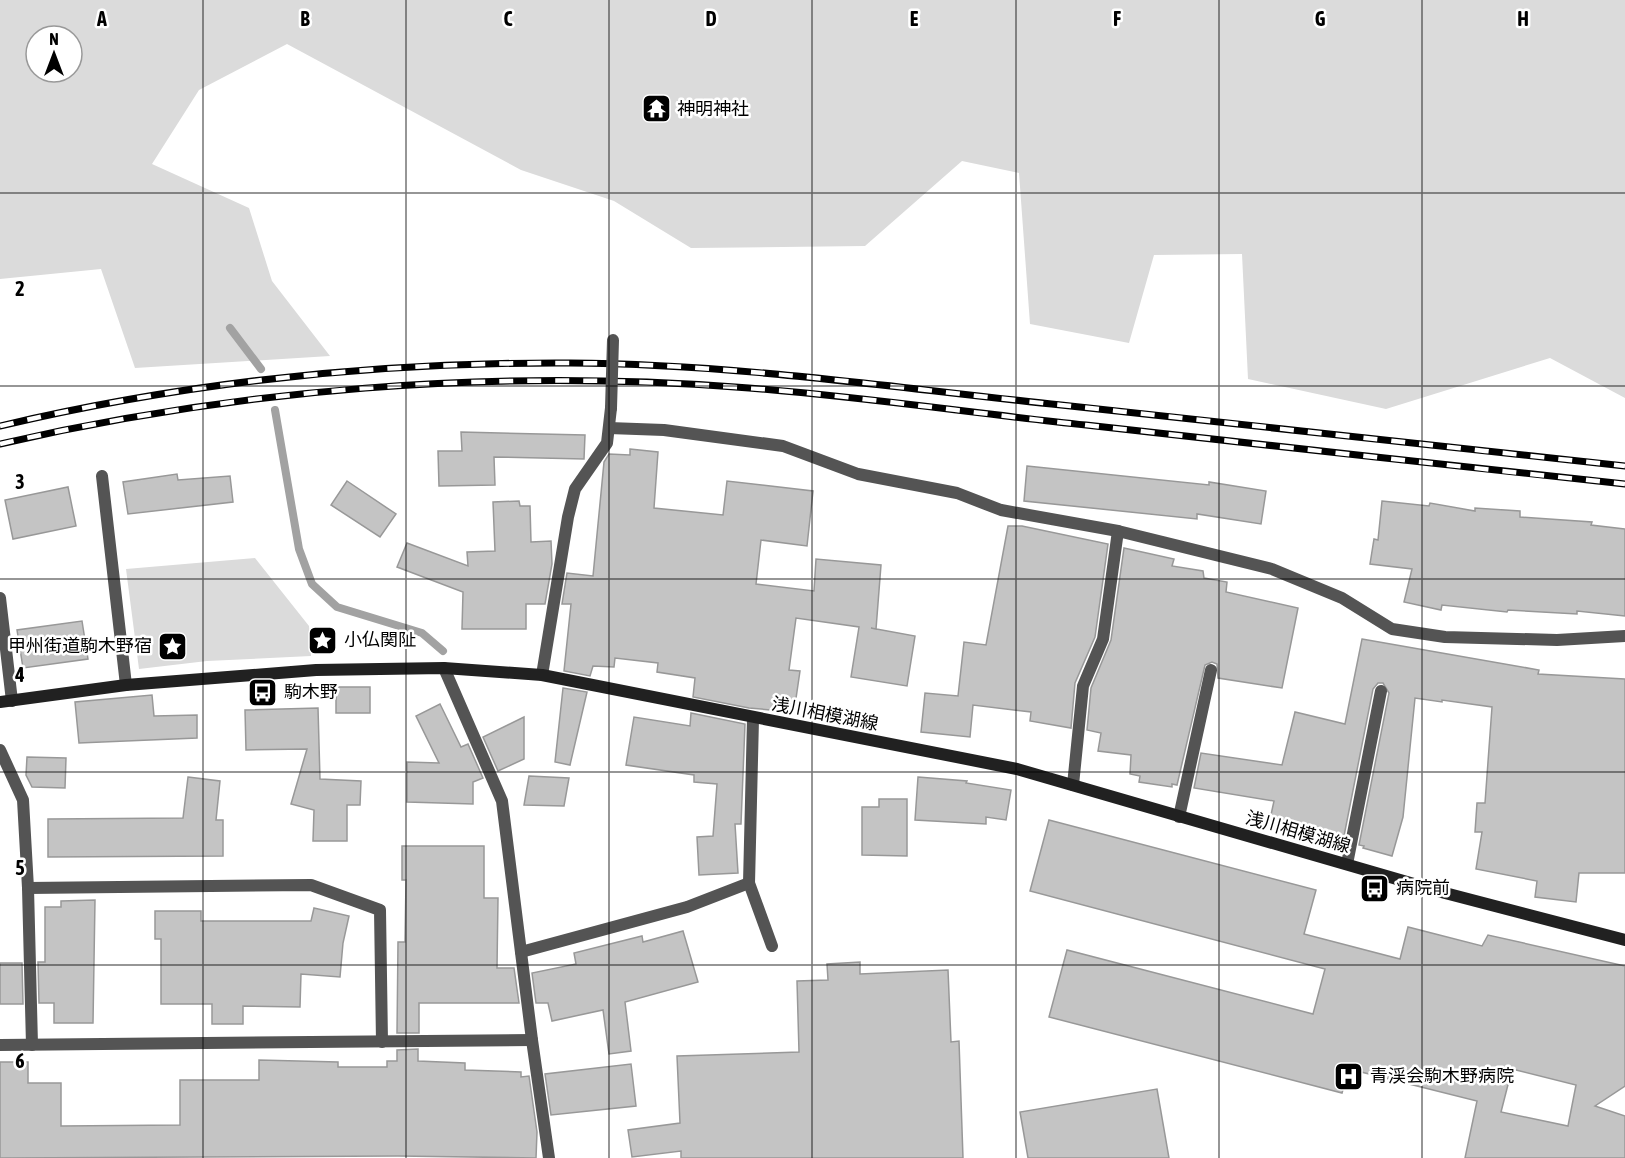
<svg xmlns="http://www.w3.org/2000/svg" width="1625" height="1158" font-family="'Asap Condensed','Noto Sans JP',sans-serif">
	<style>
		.green { fill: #dbdbdb; fill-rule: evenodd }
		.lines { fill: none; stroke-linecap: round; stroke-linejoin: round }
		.stream { stroke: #a2a2a2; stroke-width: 8 }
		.building { fill: #c4c4c4; stroke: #989898; stroke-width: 1.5; fill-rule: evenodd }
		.lane { stroke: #545454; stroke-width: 12 }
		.street { stroke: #545454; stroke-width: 12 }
		.secondary { stroke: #212121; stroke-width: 12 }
		.rail-casing { stroke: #000; stroke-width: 7 }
		.rail { stroke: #fff; stroke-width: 4.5; stroke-dasharray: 14; stroke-linecap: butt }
		.lane-bridge { stroke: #545454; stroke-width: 12 }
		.grid { fill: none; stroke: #000; stroke-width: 1.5; stroke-opacity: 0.55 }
		.labels { text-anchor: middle; stroke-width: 5; stroke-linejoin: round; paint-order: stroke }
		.poi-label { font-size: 18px; fill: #000; stroke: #fff; text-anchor: start }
		.street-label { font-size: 18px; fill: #000; stroke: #fff }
		.grid-label { font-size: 20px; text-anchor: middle; font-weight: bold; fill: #000; stroke: #fff; stroke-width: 5; stroke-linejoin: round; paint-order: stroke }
	</style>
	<rect width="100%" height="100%" fill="#fff"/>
	<!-- green -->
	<g class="green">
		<path d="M 0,0 L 1625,0 L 1625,398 L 1550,358 L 1386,409 L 1248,379 L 1242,254 L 1154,255 L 1129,343 L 1030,324 L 1019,173 L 962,161 L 865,246 L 691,248 L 614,201 L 521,170 L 287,44 L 199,90 L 152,164 L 249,208 L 272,281 L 330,356 L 135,368 L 101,269 L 0,279 ZM 36,36 L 72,36 L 72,72 L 36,72 Z"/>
		<path d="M 255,558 L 309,626 L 311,656 L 207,661 L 139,669 L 126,569 Z"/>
	</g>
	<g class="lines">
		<!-- stream -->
		<g class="stream">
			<path d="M 230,328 L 261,369"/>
			<path d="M 275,410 L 299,549 L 312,584 L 337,607 L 422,633 L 443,651"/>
		</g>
	</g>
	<!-- building -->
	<g class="building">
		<path d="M 461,432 L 585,435 L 584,459 L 494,457 L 495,485 L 439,486 L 438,451 L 462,451 Z"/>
		<path d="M 630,449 L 658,452 L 654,508 L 723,515 L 727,481 L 813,491 L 807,546 L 761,540 L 756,584 L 814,591 L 816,559 L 881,565 L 876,629 L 871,628 L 915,636 L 907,686 L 851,677 L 859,627 L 796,618 L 789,670 L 800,671 L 794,712 L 749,708 L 693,697 L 695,678 L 657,672 L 658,663 L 615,658 L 614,667 L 593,666 L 590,676 L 564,671 L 571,604 L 562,604 L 567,573 L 593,576 L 604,462 L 609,454 L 630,455 Z"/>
		<path d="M 1027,466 L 1209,485 L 1209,482 L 1266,491 L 1261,524 L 1197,514 L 1197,519 L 1024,501 Z"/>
		<path d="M 177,474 L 178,480 L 230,476 L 233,502 L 128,514 L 123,482 Z"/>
		<path d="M 347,481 L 396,514 L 380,537 L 331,505 Z"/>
		<path d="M 68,487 L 76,526 L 13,539 L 5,500 Z"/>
		<path d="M 519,501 L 520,506 L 530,506 L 531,542 L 551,541 L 552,564 L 545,604 L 526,604 L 526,629 L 462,629 L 463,592 L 397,567 L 407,543 L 468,566 L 467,552 L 495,551 L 493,502 Z"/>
		<path d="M 1382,501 L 1429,506 L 1430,503 L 1475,511 L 1475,508 L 1520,511 L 1520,517 L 1592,522 L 1591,525 L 1625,529 L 1625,616 L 1577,611 L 1577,614 L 1508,610 L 1507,612 L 1442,605 L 1441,610 L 1404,602 L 1412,569 L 1370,564 L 1374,539 L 1378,540 Z"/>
		<path d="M 1008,526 L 1022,526 L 1108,544 L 1095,637 L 1075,683 L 1071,728 L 1030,721 L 1031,712 L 973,705 L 970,737 L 921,732 L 925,693 L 958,696 L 964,642 L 986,645 Z"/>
		<path d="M 1124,548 L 1174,559 L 1172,566 L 1203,571 L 1204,578 L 1227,582 L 1226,592 L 1298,608 L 1282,688 L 1218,678 L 1217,664 L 1212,662 L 1205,665 L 1177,785 L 1172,784 L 1172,787 L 1139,782 L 1140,776 L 1130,774 L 1131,755 L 1098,751 L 1101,733 L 1087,730 L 1091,688 L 1111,640 Z"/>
		<path d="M 82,621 L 88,659 L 23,668 L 17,630 Z"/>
		<path d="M 1362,639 L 1539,670 L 1538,674 L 1625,679 L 1625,873 L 1579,873 L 1576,902 L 1535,897 L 1537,881 L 1476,869 L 1482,832 L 1475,832 L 1477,803 L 1485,803 L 1492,707 L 1442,700 L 1442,702 L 1415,698 L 1403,817 L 1392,856 L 1363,848 L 1364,846 L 1359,845 L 1389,693 L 1383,683 L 1378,683 L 1373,689 L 1343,841 L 1269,824 L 1274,801 L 1194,788 L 1201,753 L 1282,765 L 1295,712 L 1345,724 Z"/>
		<rect x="336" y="687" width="34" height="26"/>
		<path d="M 563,688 L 587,692 L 570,765 L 555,762 Z"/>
		<path d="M 152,695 L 154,716 L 197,715 L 197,738 L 79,743 L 75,702 Z"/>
		<path d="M 440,704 L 461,747 L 468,744 L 483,778 L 473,782 L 473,804 L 407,802 L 407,762 L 439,763 L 416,716 Z"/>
		<path d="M 318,708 L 320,779 L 361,781 L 360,805 L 347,805 L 347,841 L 313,841 L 314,810 L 291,804 L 307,749 L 246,750 L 245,710 Z"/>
		<path d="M 691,713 L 745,724 L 741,824 L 735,824 L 738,873 L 699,875 L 697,837 L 713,836 L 717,784 L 694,782 L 694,775 L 626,765 L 634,717 L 690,726 Z"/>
		<path d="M 524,717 L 524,759 L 498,771 L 483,737 Z"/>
		<path d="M 27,757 L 66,758 L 65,788 L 32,787 L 26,775 Z"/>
		<path d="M 529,776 L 569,778 L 564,806 L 524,805 Z"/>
		<path d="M 188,777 L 220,781 L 216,820 L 223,820 L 223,856 L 48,857 L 48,819 L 183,818 Z"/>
		<path d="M 918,777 L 967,781 L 966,783 L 1011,790 L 1006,820 L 986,817 L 986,824 L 915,820 Z"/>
		<path d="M 879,799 L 907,799 L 907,856 L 862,855 L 862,807 L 879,807 Z"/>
		<path d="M 1049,820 L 1316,890 L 1304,934 L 1400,959 L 1408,927 L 1482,946 L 1488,935 L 1625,966 L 1625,1086 L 1595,1106 L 1625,1116 L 1625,1158 L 1465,1158 L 1477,1101 L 1349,1069 L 1342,1093 L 1049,1017 L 1067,950 L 1313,1014 L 1325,969 L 1030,891 ZM 1512,1069 L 1576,1085 L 1568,1126 L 1501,1112 Z"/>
		<path d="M 402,846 L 484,846 L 484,898 L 498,898 L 497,968 L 514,968 L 519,1003 L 419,1003 L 419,1033 L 397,1033 L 398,942 L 405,942 L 406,880 L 402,880 Z"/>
		<path d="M 95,900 L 93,1023 L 54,1023 L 54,1003 L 39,1003 L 38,962 L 45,962 L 45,907 L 61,907 L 61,901 Z"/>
		<path d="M 314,908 L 349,916 L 343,943 L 340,977 L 301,974 L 300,1007 L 243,1006 L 243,1024 L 212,1024 L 212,1004 L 161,1004 L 161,939 L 155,939 L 155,911 L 201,911 L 201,921 L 311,921 Z"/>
		<path d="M 683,931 L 698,982 L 625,1002 L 631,1051 L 609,1054 L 603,1010 L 552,1021 L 548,1003 L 536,1003 L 532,973 L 576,964 L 574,953 L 642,936 L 643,942 Z"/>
		<path d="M 860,962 L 860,974 L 948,970 L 951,1042 L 959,1041 L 963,1158 L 681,1158 L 681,1151 L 632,1157 L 628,1130 L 680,1123 L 677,1056 L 799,1052 L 797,981 L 828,980 L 827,964 Z"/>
		<path d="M 0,963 L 22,963 L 23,1004 L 0,1004 Z"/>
		<path d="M 418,1049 L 418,1061 L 465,1063 L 465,1070 L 521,1072 L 521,1077 L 529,1076 L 537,1132 L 536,1158 L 398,1156 L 0,1158 L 0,1062 L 28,1062 L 28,1083 L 61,1083 L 61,1126 L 180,1125 L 180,1080 L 259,1080 L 259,1060 L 338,1062 L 338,1067 L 387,1067 L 387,1061 L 397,1061 L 397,1050 Z"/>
		<path d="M 631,1064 L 636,1106 L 551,1115 L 545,1074 Z"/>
		<path d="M 1157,1089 L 1169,1158 L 1028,1158 L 1020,1112 Z"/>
	</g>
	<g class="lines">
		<!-- lane -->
		<g class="lane">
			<path d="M 609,428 L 664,430 L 783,446 L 858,474 L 957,493 L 1001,510 L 1118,531 L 1272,569 L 1342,598 L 1392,629 L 1445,637 L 1557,640 L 1625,636"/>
			<path d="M 102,476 L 126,685"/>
			<path d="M 0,598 L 12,701"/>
			<path d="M 753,719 L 749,883 L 772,946"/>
			<path d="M 1073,785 L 1083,686 L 1103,639 L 1118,531"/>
			<path d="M 1179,817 L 1211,670"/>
			<path d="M 1347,864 L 1381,691"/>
			<path d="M 521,952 L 687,907 L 749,883"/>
		</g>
		<!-- street -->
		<g class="street">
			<path d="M 444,668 L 502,801 L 532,1040 L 549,1158"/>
			<path d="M 542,675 L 568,517 L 575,489 L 607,443 L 611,408"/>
			<path d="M 0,750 L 23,800 L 28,888 L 32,1045"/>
			<path d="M 28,888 L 311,885 L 380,910 L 382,1042"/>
			<path d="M 0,1045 L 532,1040"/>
		</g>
		<!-- secondary -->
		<path class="secondary" d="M 0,702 L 126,685 L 316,670 L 444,668 L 542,675 L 1017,769 L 1445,893 L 1625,940"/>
		<defs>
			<g id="rail">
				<path d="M 0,426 C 186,382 380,362 570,363 C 735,364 898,388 1061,405 C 1249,425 1437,446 1625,466"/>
				<path d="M 0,444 C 239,389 490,369 735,387 C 852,395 969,413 1086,425 C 1266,445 1445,465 1625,484"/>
			</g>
		</defs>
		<!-- rail casing -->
		<use href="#rail" class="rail-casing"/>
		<!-- rail -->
		<use href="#rail" class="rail"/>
		<!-- lane-bridge -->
		<path class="lane-bridge" d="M 611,408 L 613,340"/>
	</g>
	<!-- grid -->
	<path class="grid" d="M 203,0 L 203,1158M 406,0 L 406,1158M 609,0 L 609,1158M 812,0 L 812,1158M 1016,0 L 1016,1158M 1219,0 L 1219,1158M 1422,0 L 1422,1158M 0,193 L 1625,193M 0,386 L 1625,386M 0,579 L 1625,579M 0,772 L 1625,772M 0,965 L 1625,965"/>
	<!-- icons -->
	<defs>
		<symbol id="temple-square" viewBox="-11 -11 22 22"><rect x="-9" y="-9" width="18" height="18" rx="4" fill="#000" stroke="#fff"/><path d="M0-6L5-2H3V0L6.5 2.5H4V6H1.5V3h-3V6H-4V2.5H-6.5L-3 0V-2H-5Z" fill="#fff"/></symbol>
		<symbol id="sight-square" viewBox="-11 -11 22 22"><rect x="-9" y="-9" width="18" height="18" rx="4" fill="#000" stroke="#fff"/><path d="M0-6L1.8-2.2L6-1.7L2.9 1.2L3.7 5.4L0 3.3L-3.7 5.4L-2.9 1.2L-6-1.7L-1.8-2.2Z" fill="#fff"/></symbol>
		<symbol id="bus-square" viewBox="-11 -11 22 22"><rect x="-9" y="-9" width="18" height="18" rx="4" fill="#000" stroke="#fff"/><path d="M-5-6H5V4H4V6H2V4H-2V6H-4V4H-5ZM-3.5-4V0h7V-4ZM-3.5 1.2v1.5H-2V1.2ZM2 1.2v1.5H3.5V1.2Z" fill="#fff"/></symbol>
		<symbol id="hospital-square" viewBox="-11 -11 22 22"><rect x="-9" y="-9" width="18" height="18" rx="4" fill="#000" stroke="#fff"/><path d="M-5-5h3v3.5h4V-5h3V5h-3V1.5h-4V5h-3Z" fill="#fff"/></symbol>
	</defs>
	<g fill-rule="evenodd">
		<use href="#temple-square" x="640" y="92" width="33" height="33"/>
		<use href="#sight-square" x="306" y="624" width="33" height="33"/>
		<use href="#sight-square" x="156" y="630" width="33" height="33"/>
		<use href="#bus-square" x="246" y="676" width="33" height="33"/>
		<use href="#bus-square" x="1358" y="872" width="33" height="33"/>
		<use href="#hospital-square" x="1332" y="1060" width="33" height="33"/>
	</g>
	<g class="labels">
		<!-- poi labels -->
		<g class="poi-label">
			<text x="677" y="115">神明神社</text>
			<text x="344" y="646">小仏関阯</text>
			<text x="152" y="652" text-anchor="end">甲州街道駒木野宿</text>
			<text x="284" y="698">駒木野</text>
			<text x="1396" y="894">病院前</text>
			<text x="1370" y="1082">青渓会駒木野病院</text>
		</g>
		<!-- street labels -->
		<g class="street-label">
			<text transform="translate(825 714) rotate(11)" y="6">浅川相模湖線</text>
			<text transform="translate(1298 832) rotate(16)" y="6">浅川相模湖線</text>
		</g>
	</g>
	<g class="grid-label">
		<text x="102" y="26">A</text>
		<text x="305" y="26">B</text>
		<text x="508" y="26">C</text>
		<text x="711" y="26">D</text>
		<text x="914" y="26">E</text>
		<text x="1117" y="26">F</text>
		<text x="1320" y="26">G</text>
		<text x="1523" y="26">H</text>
		<text x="20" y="296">2</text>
		<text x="20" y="489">3</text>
		<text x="20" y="682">4</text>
		<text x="20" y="875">5</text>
		<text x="20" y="1068">6</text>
	</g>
	<!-- north arrow -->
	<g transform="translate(54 54)"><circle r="28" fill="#ffffff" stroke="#999999" stroke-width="1.5"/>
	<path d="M0-4.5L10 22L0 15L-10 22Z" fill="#000000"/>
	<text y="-9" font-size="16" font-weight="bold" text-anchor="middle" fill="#000000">N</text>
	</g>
</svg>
